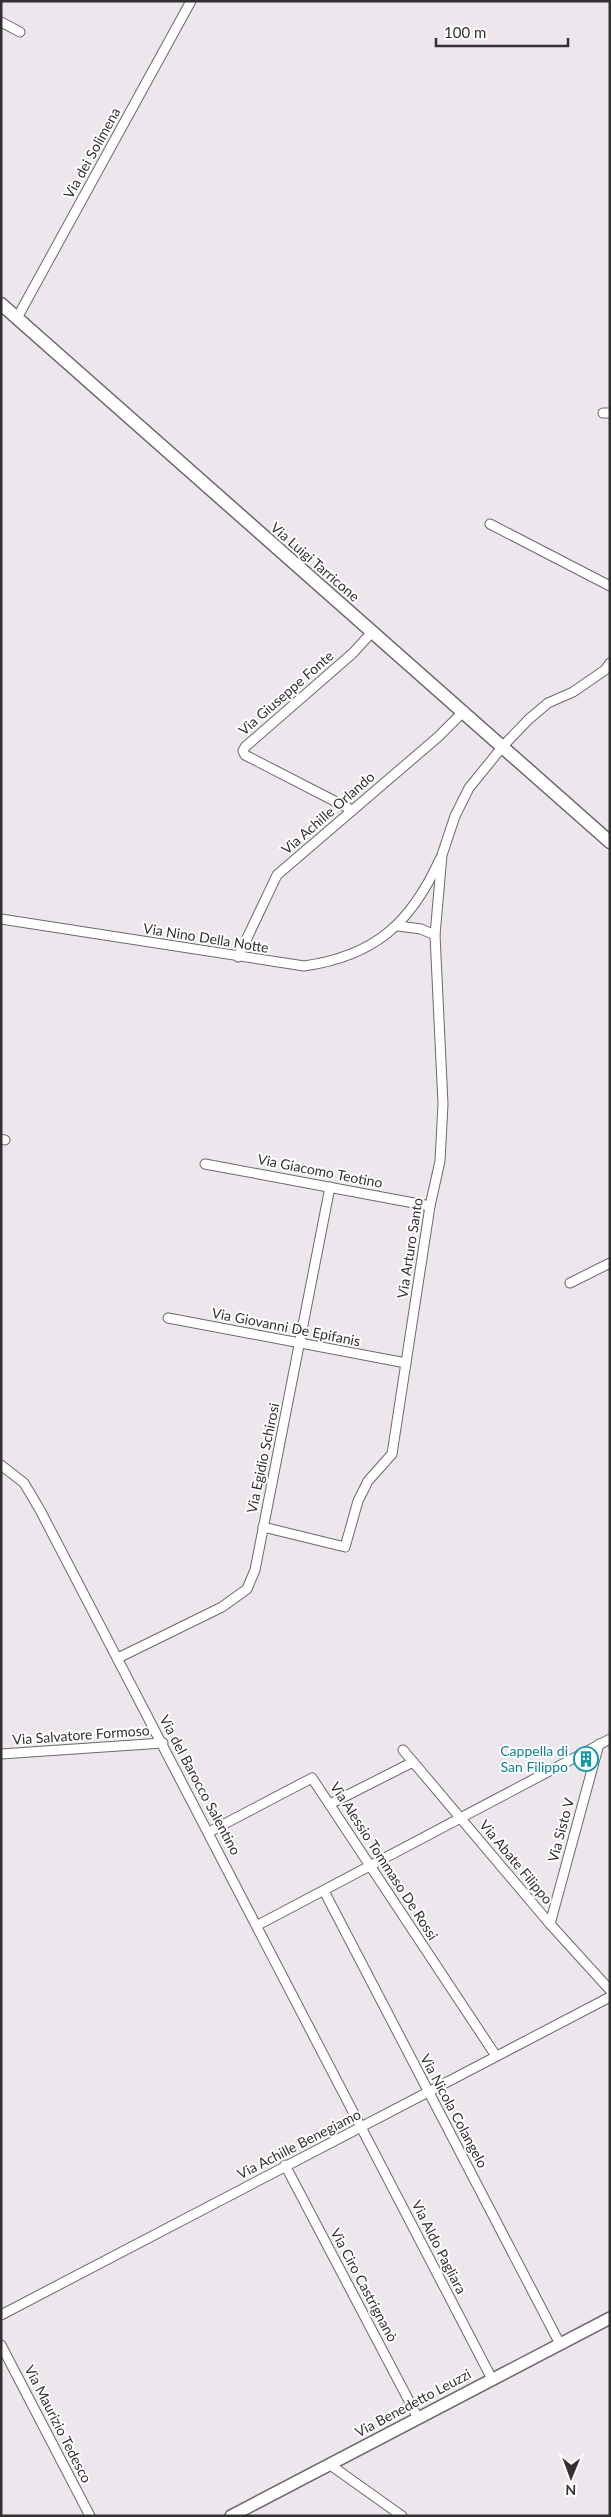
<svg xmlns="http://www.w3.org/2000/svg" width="611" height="2517" font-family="Lato,sans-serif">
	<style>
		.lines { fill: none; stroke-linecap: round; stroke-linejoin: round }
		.minor-casing { stroke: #6d686e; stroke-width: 11 }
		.tertiary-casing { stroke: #6d686e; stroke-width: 14 }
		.secondary-casing { stroke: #6d686e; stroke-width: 15 }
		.minor { stroke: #fff; stroke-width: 9 }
		.tertiary { stroke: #fff; stroke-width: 11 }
		.secondary { stroke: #fff; stroke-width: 12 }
		.labels { text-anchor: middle; stroke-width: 4; stroke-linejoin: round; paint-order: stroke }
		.street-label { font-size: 14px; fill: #323032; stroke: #fff }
		.culture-label { font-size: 14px; fill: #0d838f; stroke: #fff; text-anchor: end }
	</style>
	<rect width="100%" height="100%" fill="#ede7ed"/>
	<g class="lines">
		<defs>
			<g id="minor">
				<path d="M 1,22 L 20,32"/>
				<path d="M 17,318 L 191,1"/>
				<path d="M 603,413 L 610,413"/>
				<path d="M 490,524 L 610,586"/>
				<path d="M 352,810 L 245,755 L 243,751 L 245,747 L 353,653 L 372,632"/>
				<path d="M 1,919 L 304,966 C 375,956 411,923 440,859"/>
				<path d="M 398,926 L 421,929 L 435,935"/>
				<path d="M 238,957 L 277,875 L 438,737 L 464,711"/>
				<path d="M 1,1139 L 5,1140"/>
				<path d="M 205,1164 L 430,1206"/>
				<path d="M 570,1283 L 610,1263"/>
				<path d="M 168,1318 L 406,1363"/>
				<path d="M 1,1465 L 24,1483 L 40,1510 L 492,2379"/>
				<path d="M 263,1527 L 345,1547 L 358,1501 L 368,1481 L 392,1454 L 430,1206 L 440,1161 L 443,1104 L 435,935 L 442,855 L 455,816 L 469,788 L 503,746 L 529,719 L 548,703 L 573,692 L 605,670 L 610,663"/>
				<path d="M 118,1658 L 222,1607 L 247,1589 L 255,1570 L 330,1187"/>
				<path d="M 403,1750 L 550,1924 L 610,1990"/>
				<path d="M 1,1754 L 163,1743"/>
				<path d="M 330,1804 L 413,1762"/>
				<path d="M 209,1832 L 312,1778 L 496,2056"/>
				<path d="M 324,1891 L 560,2344"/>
				<path d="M 550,1924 L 599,1744"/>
				<path d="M 258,1925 L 610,1739"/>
				<path d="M 285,2165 L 418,2418"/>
				<path d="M 1,2315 L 610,1997"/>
				<path d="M 1,2345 L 90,2516"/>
				<path d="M 329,2464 L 402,2516"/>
			</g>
			<path id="tertiary" d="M 231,2516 L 610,2318"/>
			<path id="secondary" d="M 1,304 L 610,842"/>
		</defs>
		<!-- minor casing -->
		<use href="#minor" class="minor-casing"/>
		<!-- tertiary casing -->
		<use href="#tertiary" class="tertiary-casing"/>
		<!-- secondary casing -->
		<use href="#secondary" class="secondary-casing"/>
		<!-- minor -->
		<use href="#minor" class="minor"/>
		<!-- tertiary -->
		<use href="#tertiary" class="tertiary"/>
		<!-- secondary -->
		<use href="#secondary" class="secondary"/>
	</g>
	<!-- icons -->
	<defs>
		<symbol id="building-ring" viewBox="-11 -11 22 22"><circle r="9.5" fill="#fff" stroke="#0f9aa8" stroke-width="1.5"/><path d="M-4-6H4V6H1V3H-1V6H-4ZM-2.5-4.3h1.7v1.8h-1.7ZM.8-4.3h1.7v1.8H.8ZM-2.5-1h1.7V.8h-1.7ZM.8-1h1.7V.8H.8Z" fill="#0f9aa8"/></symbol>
	</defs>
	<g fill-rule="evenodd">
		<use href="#building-ring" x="572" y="1745" width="28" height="28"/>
	</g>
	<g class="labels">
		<!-- street labels -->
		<g class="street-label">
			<text transform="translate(92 153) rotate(-61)" y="5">Via dei Solimena</text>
			<text transform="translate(315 562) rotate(41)" y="5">Via Luigi Tarricone</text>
			<text transform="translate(286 693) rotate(-41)" y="5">Via Giuseppe Fonte</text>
			<text transform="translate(328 813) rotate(-41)" y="5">Via Achille Orlando</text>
			<text transform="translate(206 938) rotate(9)" y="5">Via Nino Della Notte</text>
			<text transform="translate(320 1171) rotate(11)" y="5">Via Giacomo Teotino</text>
			<text transform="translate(410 1248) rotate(-81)" y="5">Via Arturo Santo</text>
			<text transform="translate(286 1327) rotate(11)" y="5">Via Giovanni De Epifanis</text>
			<text transform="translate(263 1458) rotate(-78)" y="5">Via Egidio Schirosi</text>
			<text transform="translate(81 1735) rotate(-4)" y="5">Via Salvatore Formoso</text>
			<text transform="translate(200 1785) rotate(62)" y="5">Via del Barocco Salentino</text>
			<text transform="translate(561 1830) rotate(-75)" y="5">Via Sisto V</text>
			<text transform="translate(384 1861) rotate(57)" y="5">Via Alessio Tommaso De Rossi</text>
			<text transform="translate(516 1862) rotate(50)" y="5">Via Abate Filippo</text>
			<text transform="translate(454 2111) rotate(62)" y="5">Via Nicola Colangelo</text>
			<text transform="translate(299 2144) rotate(-27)" y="5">Via Achille Benegiamo</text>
			<text transform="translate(439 2247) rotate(63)" y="5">Via Aldo Pagliara</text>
			<text transform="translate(364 2285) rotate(62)" y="5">Via Ciro Castrignanò</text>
			<text transform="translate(413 2403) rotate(-28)" y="5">Via Benedetto Leuzzi</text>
			<text transform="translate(58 2424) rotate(63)" y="5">Via Maurizio Tedesco</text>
		</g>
		<!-- culture labels -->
		<g class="culture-label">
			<text x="568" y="1756">Cappella di<tspan x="568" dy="16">San Filippo</tspan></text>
		</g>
	</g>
	<!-- border -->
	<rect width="611" height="2517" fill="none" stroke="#323032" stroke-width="5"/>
	<!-- north arrow -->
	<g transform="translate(571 2477) rotate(181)" stroke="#ffffff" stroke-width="4" paint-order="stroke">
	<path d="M0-4L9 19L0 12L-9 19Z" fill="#323032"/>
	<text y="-8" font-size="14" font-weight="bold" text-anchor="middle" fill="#323032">N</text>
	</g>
	<!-- scale -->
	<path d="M436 38v8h132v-8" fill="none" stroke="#323032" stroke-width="2.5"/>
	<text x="444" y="38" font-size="15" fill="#323032" stroke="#ffffff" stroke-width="4" paint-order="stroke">100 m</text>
</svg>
